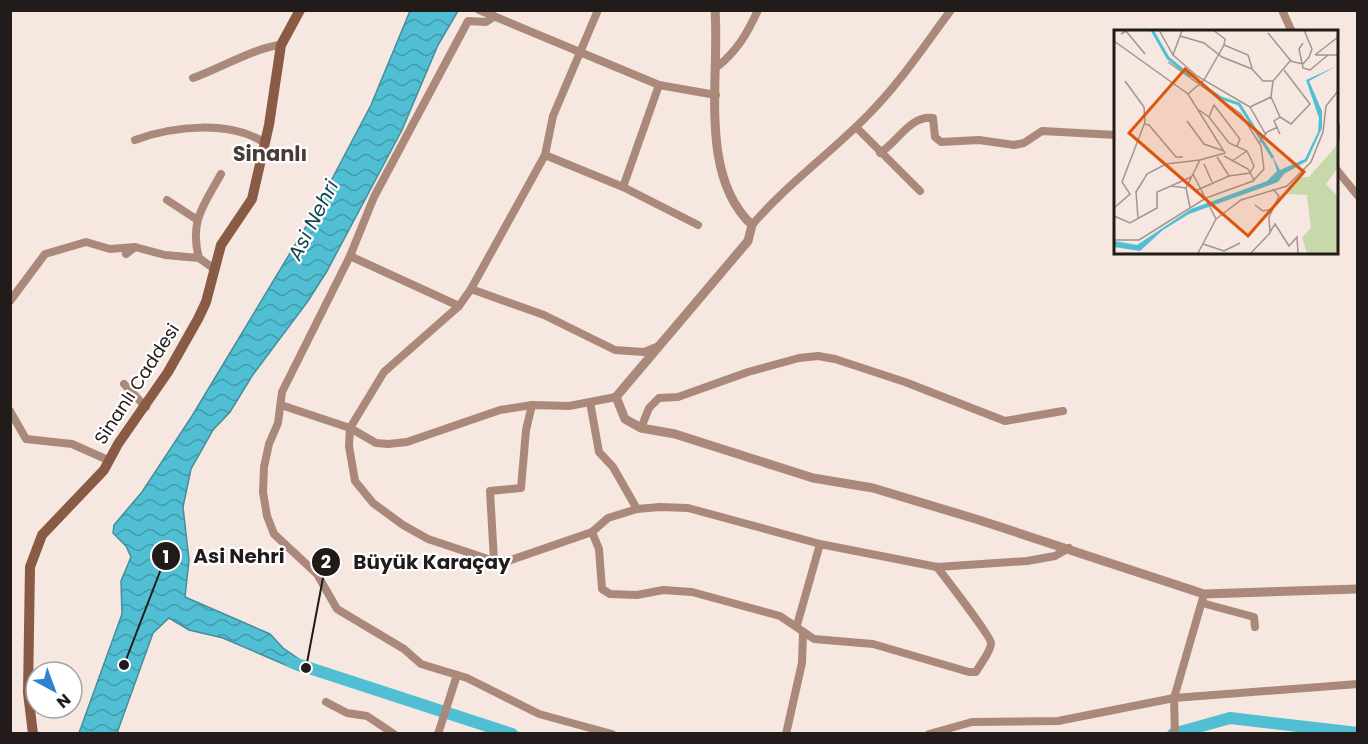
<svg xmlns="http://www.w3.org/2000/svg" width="1368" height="744" font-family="Poppins,sans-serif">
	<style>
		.water { fill: url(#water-waves); stroke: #438e9b; stroke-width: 1.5 }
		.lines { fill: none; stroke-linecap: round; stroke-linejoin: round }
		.river { stroke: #51bfd3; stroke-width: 12 }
		.minor { stroke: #aa897a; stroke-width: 8 }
		.tertiary { stroke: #aa897a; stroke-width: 9 }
		.secondary { stroke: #895a44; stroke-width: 10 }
		.labels { text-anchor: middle; stroke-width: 4.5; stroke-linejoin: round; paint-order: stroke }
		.street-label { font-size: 18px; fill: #211b19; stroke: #fff }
		.water-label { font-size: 20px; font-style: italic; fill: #13454d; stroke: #fff }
		.quarter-label { font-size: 21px; font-weight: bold; fill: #483c36; stroke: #fff }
		.inset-river { fill: none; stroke: #51bfd3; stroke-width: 3 }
		.inset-road { fill: none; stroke: #a19590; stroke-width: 1.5 }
		.view { fill: #de560d; fill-opacity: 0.15; stroke: #de560d; stroke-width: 3 }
		.inset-edge { fill: none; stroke: #211b19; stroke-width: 3 }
		.leader { fill: none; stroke: #211b19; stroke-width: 2 }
		.callout-dot { fill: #211b19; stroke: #fff; stroke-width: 2 }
		.mark-label { font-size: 18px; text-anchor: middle; font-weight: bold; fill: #fff }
		.callout-label { font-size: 20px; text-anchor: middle; font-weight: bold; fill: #211b19; stroke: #fff; stroke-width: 4.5; stroke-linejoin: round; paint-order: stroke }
	</style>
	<defs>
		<pattern id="water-waves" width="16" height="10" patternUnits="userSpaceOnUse" patternTransform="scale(1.5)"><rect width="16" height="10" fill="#51bfd3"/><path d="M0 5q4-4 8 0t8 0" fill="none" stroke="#439aaa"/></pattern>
	</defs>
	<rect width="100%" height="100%" fill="#f6e7e0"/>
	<!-- water -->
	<path class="water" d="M 410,11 L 458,11 L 438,45 L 402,130 L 327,271 L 308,301 L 252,376 L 230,412 L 213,430 L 191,469 L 183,507 L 189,560 L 185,597 L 270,634 L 283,648 L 305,663 L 304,673 L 223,638 L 189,630 L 169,618 L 153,633 L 117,733 L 79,733 L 122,614 L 121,581 L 131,557 L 126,546 L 113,533 L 114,525 L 142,492 L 192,416 L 313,215 L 371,105 Z"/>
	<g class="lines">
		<!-- river -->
		<g class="river">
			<path d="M 291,662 L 512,734"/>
			<path d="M 1173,734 L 1230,718 L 1358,733"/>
		</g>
		<!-- minor -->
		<g class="minor">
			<path d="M 479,10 L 659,85 L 716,95"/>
			<path d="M 492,10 L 492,18 L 486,22 L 468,21 L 374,197 L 350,256 L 282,392 L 278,423 L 269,444 L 264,467 L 263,492 L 267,516 L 274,534 L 317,574 L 337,609 L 404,649 L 421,664 L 467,678 L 539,714 L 612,734"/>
			<path d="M 598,10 L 553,116 L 545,155 L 471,289 L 459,306 L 384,372 L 350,428 L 349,446 L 355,481 L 373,503 L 403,525 L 428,539 L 494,561 L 505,562 L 592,532 L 608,518 L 637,509 L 660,507 L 688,508 L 820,544 L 937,567 L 1027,561 L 1055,556 L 1069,548"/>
			<path d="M 1282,10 L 1292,32"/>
			<path d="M 717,67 C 737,51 747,34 758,10"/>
			<path d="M 193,78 C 218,69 259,46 281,45"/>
			<path d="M 1336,126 L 1336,137"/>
			<path d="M 856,127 L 920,191"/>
			<path d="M 135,140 C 173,126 230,120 265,143"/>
			<path d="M 880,153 C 898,142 910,115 933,118 L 935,137 L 941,142 L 979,140 L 1014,145 L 1024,143 L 1042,131 L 1116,135"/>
			<path d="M 545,155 L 623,187 L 698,225"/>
			<path d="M 1336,169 L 1358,196"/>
			<path d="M 623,187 L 659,85"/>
			<path d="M 167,200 L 196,219"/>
			<path d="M 752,225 C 787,184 831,153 868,115 C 900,83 924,46 951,10"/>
			<path d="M 126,254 L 135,247 L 165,255 L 199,258 L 213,268"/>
			<path d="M 350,256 L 459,306"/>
			<path d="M 199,258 C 189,221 204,205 221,174"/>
			<path d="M 471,289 L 544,315 L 615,350 L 644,352 L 659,346"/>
			<path d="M 10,301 L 45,254 L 86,242 L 110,249 L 135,247"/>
			<path d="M 124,384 L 146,407"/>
			<path d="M 590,402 L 599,452 L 613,467 L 637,509"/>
			<path d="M 281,405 L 350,428 L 376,443 L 388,444 L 407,442 L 500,410 L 532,405 L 569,406 L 616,397"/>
			<path d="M 10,411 L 26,439 L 72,444 L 108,460"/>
			<path d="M 641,428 L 649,408 L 659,398 L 678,397 L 748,372 L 799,358 L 818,356 L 835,359 L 905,382 L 1005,421 L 1063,411"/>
			<path d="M 592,532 L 599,549 L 602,589 L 610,594 L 637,595 L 663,590 L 692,592 L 780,616 L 814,639 L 873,644 L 969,672 L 976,672 C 980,664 991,652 991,643 C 991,637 944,576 937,567"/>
			<path d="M 494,561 L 490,491 L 521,488 L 526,430 L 532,405"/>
			<path d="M 1202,603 L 1254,617 L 1255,627"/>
			<path d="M 797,625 L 820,544"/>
			<path d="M 326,702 L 347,713 L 367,716 L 394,734"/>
			<path d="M 438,734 L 457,675"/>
			<path d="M 786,734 L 802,663 L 803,632"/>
			<path d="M 929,734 L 972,722 L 1058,721 L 1174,698 L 1358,684"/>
			<path d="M 1175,734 L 1174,698 L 1204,594"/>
		</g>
		<!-- tertiary -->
		<path class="tertiary" d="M 715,10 C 720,77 698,175 752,225 L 748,241 L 616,397 L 625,419 L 641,428 L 675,434 L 813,478 L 873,488 L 979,520 L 1204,594 L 1358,589"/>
		<!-- secondary -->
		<path class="secondary" d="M 33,734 L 28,693 L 30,567 L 42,535 L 104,470 L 118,444 L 168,372 L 198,319 L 206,302 L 221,245 L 252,199 L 269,125 L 281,45 L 300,10"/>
	</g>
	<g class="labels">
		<!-- street labels -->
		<g class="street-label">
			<text transform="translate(137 384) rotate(-57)" y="6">Sinanlı Caddesi</text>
		</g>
		<!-- water labels -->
		<g class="water-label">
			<text transform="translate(313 220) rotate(-63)" y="7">Asi Nehri</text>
		</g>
		<!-- quarter labels -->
		<g class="quarter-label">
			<text x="270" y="161">Sinanlı</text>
		</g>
	</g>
	<!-- overview -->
	<g transform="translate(1114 30)">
		<rect width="224" height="224" fill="#f6e7e0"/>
		<path d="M 223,115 L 223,139 L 212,154 L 223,166 L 223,223 L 193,223 L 188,207 L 197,198 L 193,165 L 172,164 L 185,147 L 195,147 Z" fill="#c7d8ab"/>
		<path d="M 223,36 L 195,51 L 208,81 L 208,98 L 193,131 L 170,144 L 164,152 L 75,184 L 49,200 L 26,221 L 0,217 L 0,211 L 23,215 L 77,179 L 153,151 L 163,141 L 158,125 L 166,140 L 191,129 L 204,102 L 205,88 L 192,50 Z" fill="#51bfd3"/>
		<path class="inset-river" d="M 38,0 L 54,28 L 77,47M 88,55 L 107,68 L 125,74 L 159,128"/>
		<path class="inset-road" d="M 45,0 L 59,25 L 66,6M 68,0 L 66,6 L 90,13 L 108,27 L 138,39 L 149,51 L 159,51M 154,3 L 177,31M 7,4 L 12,1 L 31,24M 0,11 L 74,64 L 111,123 L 86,130 L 72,158 L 57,156 L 43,162 L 43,178 L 16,193 L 0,186M 189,13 L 185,19 L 189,38 L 196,40 L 214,25M 110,15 L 134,25 L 138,38M 59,25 L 83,46 L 136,77 L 152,105M 201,25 L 224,7M 202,25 L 224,25M 74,64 L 90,50 L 110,15 L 111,9 L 99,0M 136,77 L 157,67M 95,87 L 100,75 L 126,109 L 123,116M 166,87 L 177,94 L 196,74 L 170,40M 73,91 L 90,114 L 110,121M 30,94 L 35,95 L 62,127 L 69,127M 166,104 L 160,91 L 166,87 L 157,67 L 159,51 L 176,31 L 189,34 L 195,27 L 198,19 L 190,0M 145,113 L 153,102 L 164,97M 110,126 L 134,139 L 140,150M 103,127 L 115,146M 118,131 L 133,121M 90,134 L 98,152M 79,144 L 102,189 L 84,223M 57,156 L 77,147M 72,158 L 76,177M 81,161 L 115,146 L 136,143 L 140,136 L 133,121 L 115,113 L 95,87 L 82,78M 141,175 L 149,181 L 158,179M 0,178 L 16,164 L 8,152 L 31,92 L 30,77 L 11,51M 24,188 L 22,162 L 33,144 L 52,134 L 86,130M 102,189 L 127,170 L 173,156 L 197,132 L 209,102 L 212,76 L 224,61M 156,202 L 161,194 L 175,216 L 183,207 L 184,223M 0,210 L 25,210 L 92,168 L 139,151 L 150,139 L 147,116 L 127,84 L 54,32M 89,214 L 110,221 L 126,213M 137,223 L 156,203 L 155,187 L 165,166 L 159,159"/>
		<path class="view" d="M 71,39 L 190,142 L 134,206 L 15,103 Z"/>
		<rect width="224" height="224" class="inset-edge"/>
	</g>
	<!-- callouts -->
	<path class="leader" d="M124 665L166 556M306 668L326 562"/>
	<g class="callout-dot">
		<circle cx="124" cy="665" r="6"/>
		<circle cx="306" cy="668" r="6"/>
		<circle cx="166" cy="556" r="15"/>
		<circle cx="326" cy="562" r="15"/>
	</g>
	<g class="mark-label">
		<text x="166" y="563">1</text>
		<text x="326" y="568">2</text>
	</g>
	<g class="callout-label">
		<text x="239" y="563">Asi Nehri</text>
		<text x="432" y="569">Büyük Karaçay</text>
	</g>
	<!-- border -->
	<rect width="1368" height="744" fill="none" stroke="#211b19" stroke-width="24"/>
	<!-- north arrow -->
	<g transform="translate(54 690) rotate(139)"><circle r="28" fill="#ffffff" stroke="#a6a4a3" stroke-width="1.5"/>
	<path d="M0-4.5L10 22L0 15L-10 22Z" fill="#3082d1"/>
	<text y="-9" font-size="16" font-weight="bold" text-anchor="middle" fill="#211b19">N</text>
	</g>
</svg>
